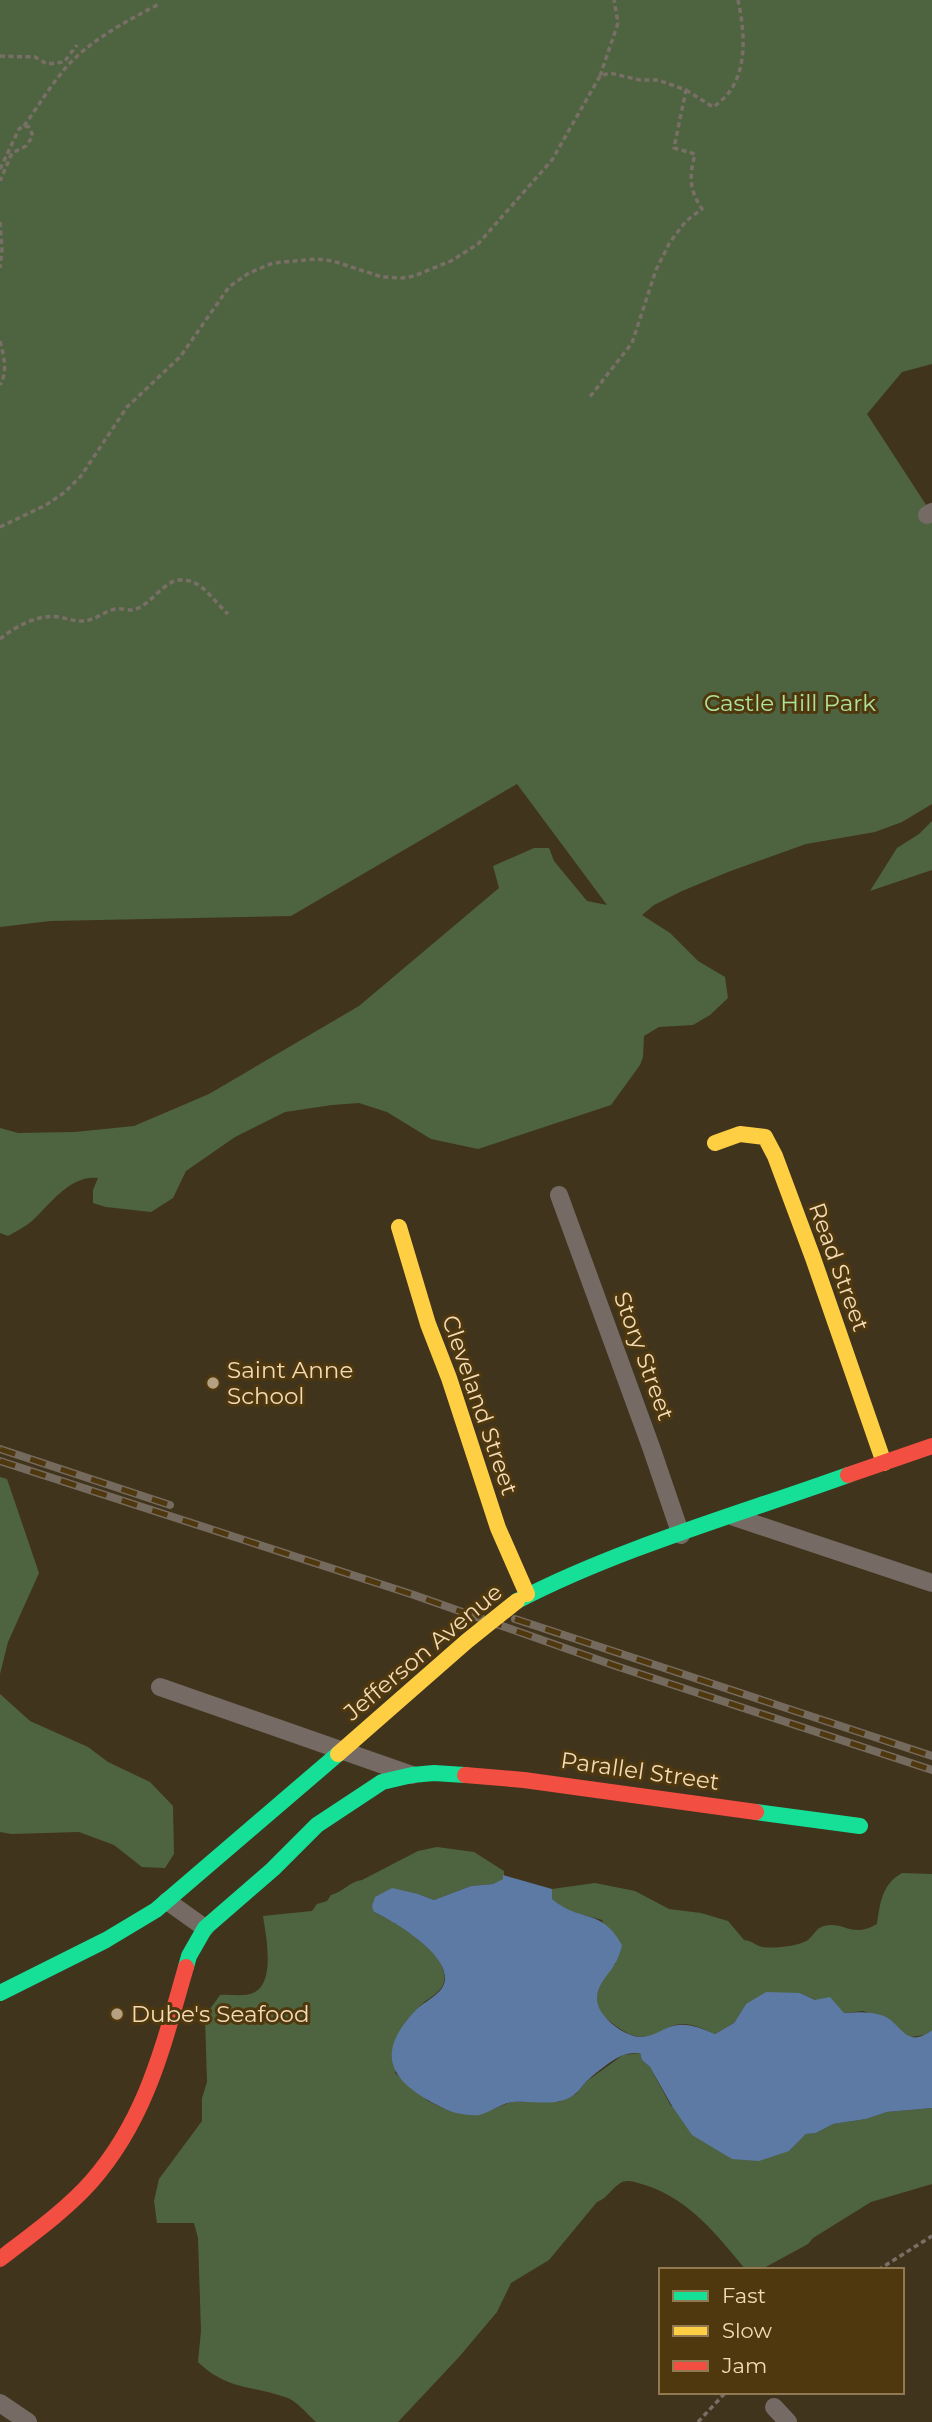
<svg xmlns="http://www.w3.org/2000/svg" width="932" height="2422" font-family="Montserrat,sans-serif">
	<style>
		.green { fill: #4e6440 }
		.water { fill: #5d7aa4 }
		.lines { fill: none; stroke-linecap: round; stroke-linejoin: round }
		.path { stroke: #796f66; stroke-width: 3.5; stroke-dasharray: 5 3.5; stroke-linecap: butt }
		.street { stroke: #756a64; stroke-width: 18 }
		.fast { stroke: #16e098; stroke-width: 16 }
		.slow { stroke: #ffcf43; stroke-width: 16 }
		.jam { stroke: #f24e42; stroke-width: 16 }
		.rail-casing { stroke: #756a5e; stroke-width: 8 }
		.rail { stroke: #50380e; stroke-width: 5; stroke-dasharray: 16; stroke-linecap: butt }
		.slow-bridge { stroke: #ffcf43; stroke-width: 16 }
		.poi-dot { fill: #b5a181; stroke: #50380e; stroke-width: 2.5 }
		.labels { text-anchor: middle; stroke-width: 6; stroke-linejoin: round; paint-order: stroke }
		.park-label { font-size: 23px; fill: #ace299; stroke: #50380e }
		.street-label { font-size: 23px; fill: #f3dbb7; stroke: #50380e }
		.poi-label { font-size: 23px; fill: #f3dbb7; stroke: #50380e; text-anchor: start }
	</style>
	<rect width="100%" height="100%" fill="#41341d"/>
	<!-- green -->
	<g class="green">
		<path d="M 0,0 L 932,0 L 932,364 L 902,372 L 867,414 L 932,514 L 932,804 L 902,822 L 875,832 L 806,844 L 728,872 L 682,891 L 654,905 L 642,915 L 670,933 L 698,961 L 725,977 L 728,998 L 710,1015 L 693,1025 L 659,1027 L 644,1036 L 643,1057 L 640,1065 L 611,1105 L 478,1149 L 431,1139 L 387,1112 L 359,1103 L 332,1105 L 285,1112 L 235,1137 L 186,1171 L 173,1198 L 151,1212 L 106,1207 L 93,1203 L 93,1190 L 98,1178 C 71,1174 50,1204 32,1221 C 25,1227 16,1231 8,1236 L 0,1233 L 0,1128 L 18,1133 L 75,1132 L 134,1126 L 209,1094 L 359,1006 L 499,888 L 493,866 L 534,848 L 549,848 L 554,861 L 587,901 L 607,905 L 517,784 L 291,916 L 50,921 L 0,927 Z"/>
		<path d="M 932,821 L 932,870 L 870,891 L 897,848 L 919,834 Z"/>
		<path d="M 0,1477 L 7,1479 L 39,1573 L 8,1642 L 0,1674 Z"/>
		<path d="M 0,1694 L 30,1721 L 88,1747 L 108,1762 L 150,1782 L 173,1806 L 174,1854 L 165,1868 L 142,1867 L 114,1845 L 79,1832 L 11,1834 L 0,1832 Z"/>
		<path d="M 437,1847 L 474,1852 L 504,1871 L 504,1879 L 493,1884 L 471,1886 L 434,1900 L 418,1894 L 374,1912 C 396,1922 455,1956 443,1985 C 438,1995 426,1999 419,2007 C 410,2018 400,2058 395,2073 L 428,2101 L 449,2111 L 477,2115 L 511,2102 L 559,2102 L 576,2094 L 587,2081 L 623,2055 L 640,2053 L 642,2060 L 650,2067 L 671,2106 L 789,2151 L 806,2134 L 816,2133 L 833,2124 L 866,2119 L 887,2112 L 932,2108 L 932,2184 L 871,2202 L 813,2238 L 808,2244 L 760,2270 L 746,2270 C 718,2236 691,2201 648,2186 C 640,2184 631,2179 622,2182 C 612,2187 608,2198 597,2202 L 549,2260 L 511,2283 L 497,2312 L 459,2357 L 398,2422 L 316,2422 C 307,2414 296,2400 285,2397 C 250,2385 227,2390 198,2362 L 201,2331 L 198,2238 L 194,2223 L 157,2223 L 154,2201 L 159,2179 L 202,2121 L 202,2098 L 207,2082 L 205,2016 L 220,1995 C 230,1994 245,1997 253,1993 C 276,1984 266,1935 263,1916 L 312,1911 L 317,1904 L 327,1901 L 331,1895 C 343,1892 349,1882 362,1880 L 418,1851 Z"/>
		<path d="M 902,1873 L 932,1874 L 932,2030 L 925,2035 L 911,2037 L 901,2032 L 889,2019 L 863,2011 L 844,2013 L 800,1993 L 746,2004 L 734,2023 L 715,2034 C 702,2028 686,2020 672,2026 C 662,2031 653,2037 641,2037 C 632,2037 619,2029 612,2023 C 608,2020 601,2016 599,2012 C 590,1996 606,1974 616,1963 L 602,1920 L 565,1910 L 552,1899 L 552,1889 L 595,1883 L 635,1891 L 669,1909 L 701,1913 L 728,1921 L 744,1940 C 751,1941 753,1943 759,1946 C 768,1950 800,1946 808,1940 C 814,1935 816,1928 824,1926 C 845,1921 851,1939 877,1924 C 880,1903 882,1884 902,1873 Z"/>
	</g>
	<!-- water -->
	<path class="water" d="M 503,1875 L 552,1889 L 552,1899 C 580,1923 601,1907 622,1945 C 621,1950 619,1955 617,1960 C 611,1973 598,1982 597,1998 C 596,2016 626,2038 642,2037 C 656,2036 666,2026 678,2025 C 692,2024 702,2029 715,2034 L 734,2023 L 746,2004 L 766,1992 L 800,1993 L 815,2000 L 830,1997 L 844,2013 C 858,2012 870,2011 884,2016 C 902,2024 906,2050 932,2030 L 932,2108 L 887,2112 L 866,2119 L 833,2124 L 816,2133 L 806,2134 L 789,2151 L 759,2161 L 732,2159 L 692,2135 L 672,2106 L 650,2067 L 642,2060 L 640,2053 C 635,2053 629,2053 624,2055 C 615,2057 593,2075 586,2082 C 582,2086 579,2091 575,2094 C 558,2108 534,2100 513,2102 C 501,2103 491,2112 479,2115 C 469,2116 451,2113 443,2108 C 391,2083 372,2055 417,2009 C 424,2002 436,1997 442,1988 C 460,1960 394,1921 374,1912 L 372,1906 L 375,1897 L 392,1888 L 418,1894 L 434,1900 L 471,1886 L 493,1884 L 503,1879 Z"/>
	<g class="lines">
		<!-- path -->
		<g class="path">
			<path d="M 0,56 L 35,57 L 47,64 L 64,62 L 77,45"/>
			<path d="M 600,76 L 618,23 L 614,0"/>
			<path d="M 686,90 L 713,107 C 749,84 746,38 738,0"/>
			<path d="M 24,126 C 39,105 52,83 69,64 C 94,38 127,21 159,4"/>
			<path d="M 0,169 L 19,129 L 24,126 L 29,127 L 33,136 L 26,146 L 12,153 L 0,181"/>
			<path d="M 0,222 L 2,249 L 0,268"/>
			<path d="M 0,341 C 4,357 8,371 0,385"/>
			<path d="M 0,527 L 46,505 L 65,492 L 81,476 L 127,407 L 180,357 L 229,287 L 249,273 L 273,263 L 316,259 L 333,261 L 382,277 L 403,278 L 414,276 L 451,261 L 478,244 L 552,160 L 600,76 L 610,73 L 640,80 L 658,80 L 686,90 L 674,148 L 695,154 C 689,177 689,189 702,209 L 686,221 L 670,242 L 656,270 L 632,343 L 589,398"/>
			<path d="M 0,639 C 16,626 38,614 59,617 C 66,618 73,621 80,621 C 94,622 103,611 116,609 C 121,608 127,610 132,610 C 151,607 163,579 182,580 C 203,580 214,602 228,614"/>
			<path d="M 878,2270 L 932,2236"/>
			<path d="M 698,2422 L 726,2392"/>
		</g>
		<!-- street -->
		<g class="street">
			<path d="M 927,515 L 932,512"/>
			<path d="M 559,1195 L 651,1447 L 681,1535"/>
			<path d="M 734,1517 L 932,1583"/>
			<path d="M 160,1687 L 412,1775"/>
			<path d="M 167,1901 L 205,1928"/>
			<path d="M 0,2403 L 28,2422"/>
			<path d="M 774,2407 L 788,2422"/>
		</g>
		<!-- fast -->
		<g class="fast">
			<path d="M 517,1601 C 619,1548 740,1514 848,1475"/>
			<path d="M 756,1812 L 860,1826"/>
			<path d="M 186,1967 L 189,1956 L 205,1928 L 273,1869 L 317,1825 L 382,1782 L 412,1775 L 434,1773 L 465,1775"/>
			<path d="M 0,1993 L 106,1940 L 156,1910 L 338,1754"/>
		</g>
		<!-- slow -->
		<g class="slow">
			<path d="M 715,1143 L 740,1134 L 765,1137 L 775,1156 L 813,1258 L 884,1463"/>
			<path d="M 399,1227 L 428,1324 L 449,1378 L 498,1528 L 527,1594"/>
		</g>
		<!-- jam -->
		<g class="jam">
			<path d="M 848,1475 L 932,1446"/>
			<path d="M 465,1775 L 524,1780 L 756,1812"/>
			<path d="M 0,2259 C 31,2235 65,2211 91,2182 C 147,2118 163,2046 186,1967"/>
		</g>
		<defs>
			<g id="rail">
				<path d="M 0,1449 L 170,1505"/>
				<path d="M 0,1461 L 414,1595 L 613,1665 L 932,1770"/>
				<path d="M 515,1619 L 932,1756"/>
			</g>
		</defs>
		<!-- rail casing -->
		<use href="#rail" class="rail-casing"/>
		<!-- rail -->
		<use href="#rail" class="rail"/>
		<!-- slow-bridge -->
		<path class="slow-bridge" d="M 338,1754 L 467,1641 L 517,1601"/>
	</g>
	<!-- markers -->
	<g class="poi-dot">
		<circle cx="213" cy="1383" r="7"/>
		<circle cx="117" cy="2014" r="7"/>
	</g>
	<g class="labels">
		<!-- park labels -->
		<g class="park-label">
			<text x="790" y="711">Castle Hill Park</text>
		</g>
		<!-- street labels -->
		<g class="street-label">
			<text transform="translate(839 1267) rotate(70)" y="8">Read Street</text>
			<text transform="translate(644 1356) rotate(70)" y="8">Story Street</text>
			<text transform="translate(480 1405) rotate(71)" y="8">Cleveland Street</text>
			<text transform="translate(423 1652) rotate(-40)" y="8">Jefferson Avenue</text>
			<text transform="translate(640 1771) rotate(8)" y="8">Parallel Street</text>
		</g>
		<!-- poi labels -->
		<g class="poi-label">
			<text x="227" y="1378">Saint Anne<tspan x="227" dy="26">School</tspan></text>
			<text x="131" y="2022">Dube's Seafood</text>
		</g>
	</g>
	<!-- legend -->
	<rect x="659" y="2268" width="245" height="126" fill="#50380e" stroke="#917952" stroke-width="2"/>
	<rect x="673" y="2291" width="35" height="10" fill="#16e098" stroke="#917952" stroke-width="2"/>
	<text x="722" y="2303" font-size="21" fill="#f3dbb7">Fast</text>
	<rect x="673" y="2326" width="35" height="10" fill="#ffcf43" stroke="#917952" stroke-width="2"/>
	<text x="722" y="2338" font-size="21" fill="#f3dbb7">Slow</text>
	<rect x="673" y="2361" width="35" height="10" fill="#f24e42" stroke="#917952" stroke-width="2"/>
	<text x="722" y="2373" font-size="21" fill="#f3dbb7">Jam</text>
</svg>
